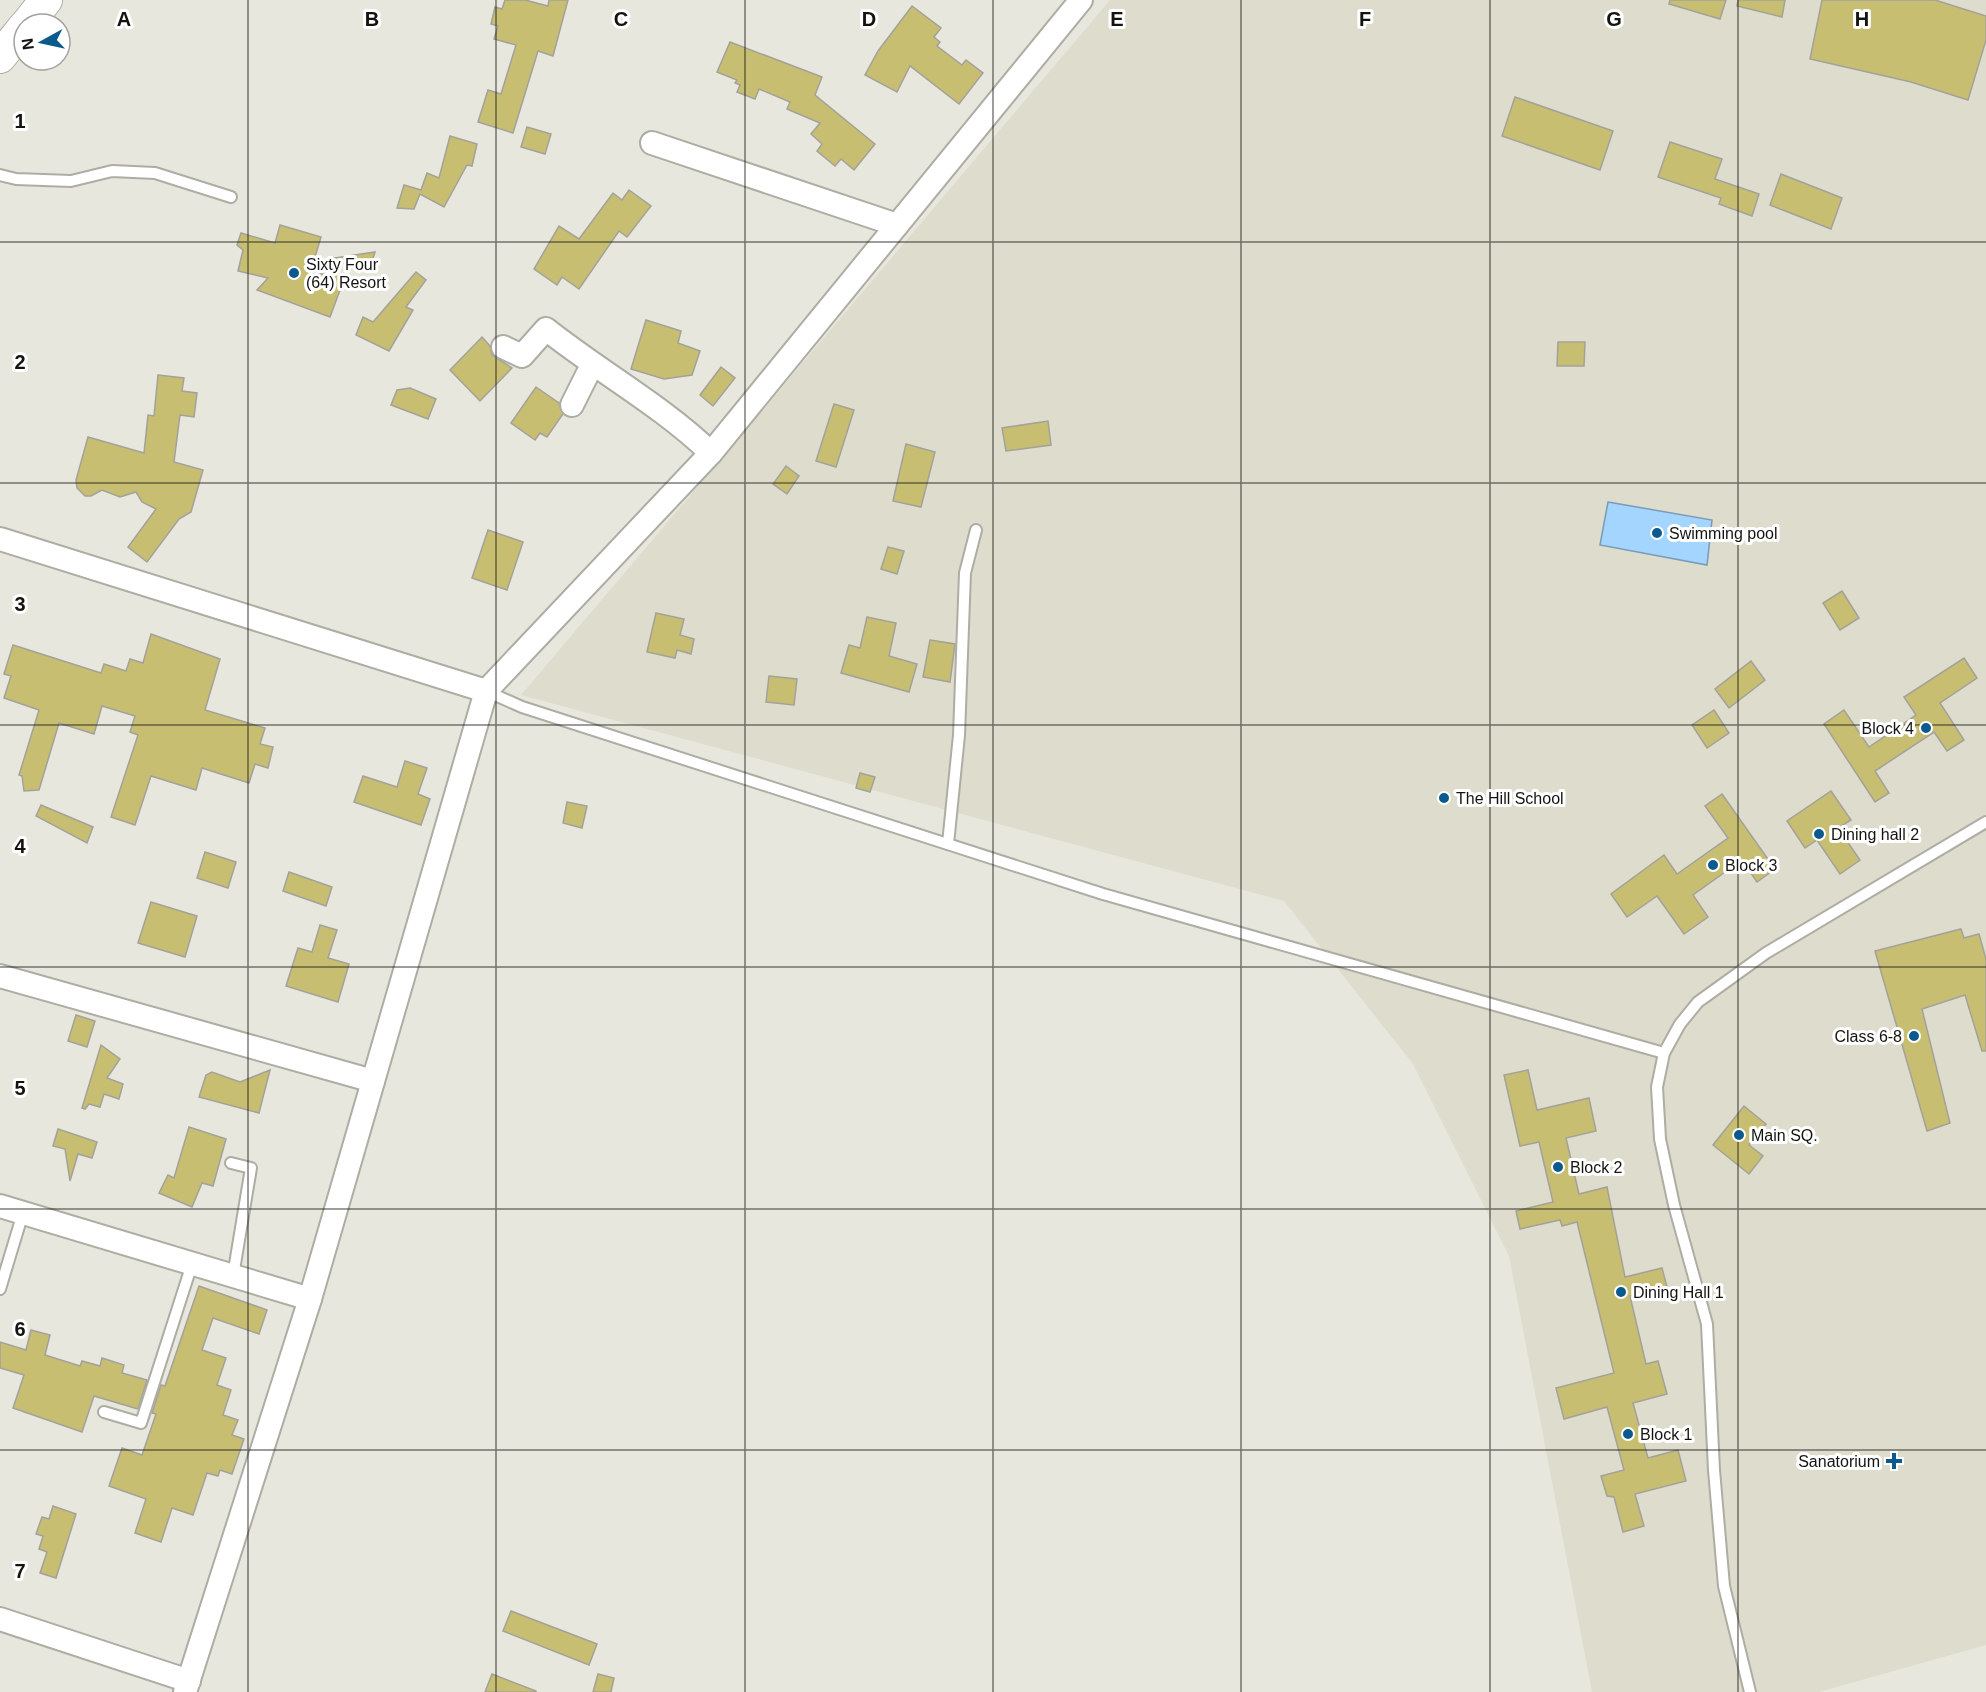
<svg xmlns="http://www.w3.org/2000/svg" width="1986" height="1692" font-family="Helvetica,sans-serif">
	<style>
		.built { fill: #dedccc }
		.water { fill: #a3d5ff; stroke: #789bb7; stroke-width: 1.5 }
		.building { fill: #c7be71; stroke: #a3a29a; stroke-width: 1.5 }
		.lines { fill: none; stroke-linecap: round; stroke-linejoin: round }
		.lane-casing { stroke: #aeada4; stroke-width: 14 }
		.street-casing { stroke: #aeada4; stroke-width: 26 }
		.secondary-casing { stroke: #aeada4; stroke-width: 34 }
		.lane { stroke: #fff; stroke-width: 10 }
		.street { stroke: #fff; stroke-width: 22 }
		.secondary { stroke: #fff; stroke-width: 32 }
		.grid { fill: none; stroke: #131310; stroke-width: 1.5; stroke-opacity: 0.55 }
		.poi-dot { fill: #0a5a8d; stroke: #fff; stroke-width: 2 }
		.labels { text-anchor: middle; stroke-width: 6; stroke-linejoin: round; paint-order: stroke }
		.poi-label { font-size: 16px; fill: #131310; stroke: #fff; text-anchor: start }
		.grid-label { font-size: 20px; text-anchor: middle; font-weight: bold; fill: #131310; stroke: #fff; stroke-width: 6; stroke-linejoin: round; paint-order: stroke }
	</style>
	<rect width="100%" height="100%" fill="#e8e7de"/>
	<!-- built -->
	<path class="built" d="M 1110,0 L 1986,0 L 1986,1645 L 1819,1692 L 1592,1692 L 1509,1256 L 1413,1064 L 1284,901 L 521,695 Z"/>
	<!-- water -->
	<path class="water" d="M 1608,502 L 1712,520 L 1707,565 L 1600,545 Z"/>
	<!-- building -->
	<g class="building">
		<path d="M 505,0 L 525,0 L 548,6 L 549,0 L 568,0 L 553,56 L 538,51 L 513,133 L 478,122 L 488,90 L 501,94 L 516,45 L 494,39 L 498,26 L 491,24 L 495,7 L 502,9 Z"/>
		<path d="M 1670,0 L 1726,0 L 1720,19 L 1669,4 Z"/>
		<path d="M 1738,0 L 1785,0 L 1782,17 L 1737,6 Z"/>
		<path d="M 1822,0 L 1935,0 L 1986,16 L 1986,40 L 1968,100 L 1911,82 L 1810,59 Z"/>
		<path d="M 912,6 L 941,28 L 934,37 L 940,42 L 937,46 L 962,65 L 966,60 L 983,73 L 959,104 L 910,66 L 897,92 L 865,75 L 878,51 Z"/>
		<path d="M 730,42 L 822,77 L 815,95 L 875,144 L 854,170 L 841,159 L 835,166 L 817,151 L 822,144 L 811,134 L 820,123 L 787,109 L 790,102 L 759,89 L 755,99 L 737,92 L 740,85 L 735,83 L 737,80 L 717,72 Z"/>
		<path d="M 1515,97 L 1613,131 L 1600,170 L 1502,136 Z"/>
		<path d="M 527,127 L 551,134 L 545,154 L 521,147 Z"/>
		<path d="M 450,136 L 477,144 L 472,166 L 467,165 L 444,207 L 420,194 L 414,209 L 397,208 L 404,185 L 421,190 L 427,173 L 439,178 Z"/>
		<path d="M 1670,142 L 1722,159 L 1715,179 L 1759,194 L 1752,216 L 1719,204 L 1721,198 L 1658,177 Z"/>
		<path d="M 1781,174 L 1842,198 L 1831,229 L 1770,205 Z"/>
		<path d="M 629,190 L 651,206 L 627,237 L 619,231 L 579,289 L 562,277 L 557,285 L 534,269 L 559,226 L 579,239 L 613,193 L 622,200 Z"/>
		<path d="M 280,225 L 321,237 L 310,274 L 346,274 L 330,317 L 257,290 L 268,278 L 238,271 L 243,250 L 237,245 L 241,233 L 275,243 Z"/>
		<path d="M 375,252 L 369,271 L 328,259 Z"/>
		<path d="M 416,272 L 426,280 L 406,307 L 413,310 L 389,351 L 356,335 L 363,317 L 373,322 Z"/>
		<path d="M 646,320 L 681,331 L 678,343 L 700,351 L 692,375 L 664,379 L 631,369 Z"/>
		<path d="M 482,337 L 490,346 L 492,355 L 512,368 L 480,401 L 450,370 Z"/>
		<path d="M 1558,342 L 1585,342 L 1584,366 L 1557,366 Z"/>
		<path d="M 721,367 L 735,378 L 713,406 L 700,395 Z"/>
		<path d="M 158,375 L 184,378 L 182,391 L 197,393 L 194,417 L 180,415 L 174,462 L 203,470 L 191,512 L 179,519 L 147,562 L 128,547 L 156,509 L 142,502 L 136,492 L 120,497 L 102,490 L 91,496 L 85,496 L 77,488 L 76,480 L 88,437 L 144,453 L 148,415 L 154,416 Z"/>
		<path d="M 536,387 L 559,403 L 563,414 L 547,437 L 540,433 L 535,440 L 511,423 Z"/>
		<path d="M 410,388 L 436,399 L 428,419 L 391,405 L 397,390 Z"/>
		<path d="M 834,404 L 854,410 L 836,467 L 816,461 Z"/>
		<path d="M 1048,421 L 1051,445 L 1006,451 L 1002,428 Z"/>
		<path d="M 906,444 L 935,452 L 921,507 L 893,501 Z"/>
		<path d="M 786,466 L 799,476 L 787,494 L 773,484 Z"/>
		<path d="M 488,530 L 523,542 L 507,590 L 472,578 Z"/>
		<path d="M 888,547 L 904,551 L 897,574 L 881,569 Z"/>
		<path d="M 1842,591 L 1859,618 L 1840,630 L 1823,603 Z"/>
		<path d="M 656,613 L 684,619 L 680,635 L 694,639 L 691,654 L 677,650 L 675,658 L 647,652 Z"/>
		<path d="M 867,617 L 896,623 L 889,656 L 917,664 L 909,692 L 841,673 L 849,645 L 860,648 Z"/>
		<path d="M 151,634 L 220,659 L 205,710 L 265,728 L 260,744 L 273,747 L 268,768 L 255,764 L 249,783 L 202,768 L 196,790 L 151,776 L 135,825 L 111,817 L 138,735 L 130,732 L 135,716 L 102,706 L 94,734 L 59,723 L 39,790 L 24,791 L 22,776 L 19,775 L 39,710 L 4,698 L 11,676 L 4,674 L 13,645 L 101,673 L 104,664 L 126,671 L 130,659 L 143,663 Z"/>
		<path d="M 930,640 L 955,644 L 950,682 L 923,677 Z"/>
		<path d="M 1964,658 L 1977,678 L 1940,703 L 1964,740 L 1947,751 L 1934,732 L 1875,771 L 1889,793 L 1875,802 L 1824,724 L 1844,710 L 1869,747 L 1916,715 L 1904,697 Z"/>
		<path d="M 1751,661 L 1765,680 L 1729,708 L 1715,689 Z"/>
		<path d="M 769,676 L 797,679 L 794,705 L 766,702 Z"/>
		<path d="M 1714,710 L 1729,733 L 1707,748 L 1692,725 Z"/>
		<path d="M 405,761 L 427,768 L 418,794 L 430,799 L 421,825 L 354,802 L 363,776 L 397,787 Z"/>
		<path d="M 860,773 L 875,777 L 870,792 L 856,788 Z"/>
		<path d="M 1831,791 L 1851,820 L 1838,828 L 1860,860 L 1840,874 L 1817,840 L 1805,848 L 1787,821 Z"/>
		<path d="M 1722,794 L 1775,869 L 1757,882 L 1742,860 L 1693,895 L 1708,917 L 1684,934 L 1657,896 L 1627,917 L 1611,894 L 1664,855 L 1677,874 L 1728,838 L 1705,806 Z"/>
		<path d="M 567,802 L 587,806 L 582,828 L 563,823 Z"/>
		<path d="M 41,805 L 93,827 L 87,843 L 36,816 Z"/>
		<path d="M 205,852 L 236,862 L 228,888 L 197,878 Z"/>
		<path d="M 289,872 L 332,887 L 326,906 L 283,891 Z"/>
		<path d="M 151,902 L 197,916 L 185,957 L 138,943 Z"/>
		<path d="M 320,925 L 337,930 L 328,958 L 349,964 L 338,1002 L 286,986 L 298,948 L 312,952 Z"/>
		<path d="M 1961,929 L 1964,938 L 1979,934 L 1986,959 L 1986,1051 L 1982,1051 L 1965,995 L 1922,1009 L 1950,1123 L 1927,1131 L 1875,951 Z"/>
		<path d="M 76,1015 L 95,1021 L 87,1047 L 68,1041 Z"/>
		<path d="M 101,1045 L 120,1059 L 107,1078 L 123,1084 L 119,1099 L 104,1094 L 100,1107 L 89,1104 L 85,1109 L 82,1108 Z"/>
		<path d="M 270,1070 L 259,1113 L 199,1097 L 206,1075 L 212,1072 L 240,1082 Z"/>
		<path d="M 1528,1070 L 1537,1110 L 1589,1098 L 1596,1131 L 1566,1138 L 1579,1194 L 1607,1187 L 1625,1277 L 1662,1268 L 1667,1287 L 1630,1296 L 1646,1364 L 1658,1361 L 1667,1394 L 1633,1403 L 1648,1458 L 1678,1450 L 1686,1481 L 1635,1494 L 1644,1526 L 1623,1532 L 1614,1497 L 1607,1496 L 1601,1476 L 1624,1470 L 1607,1407 L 1564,1419 L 1556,1388 L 1614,1373 L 1577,1222 L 1562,1226 L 1560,1220 L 1520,1229 L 1516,1211 L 1553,1202 L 1539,1142 L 1520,1146 L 1504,1075 Z"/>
		<path d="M 1744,1106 L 1766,1124 L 1749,1145 L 1763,1156 L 1749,1174 L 1713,1145 Z"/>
		<path d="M 189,1127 L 226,1139 L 213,1186 L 202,1183 L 192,1207 L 159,1193 L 168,1175 L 174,1178 Z"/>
		<path d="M 58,1129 L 97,1142 L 92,1158 L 78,1154 L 70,1181 L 65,1149 L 53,1146 Z"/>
		<path d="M 199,1286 L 267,1310 L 259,1334 L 213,1318 L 202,1350 L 226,1358 L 217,1385 L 231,1390 L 223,1415 L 238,1420 L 232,1435 L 244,1439 L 232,1474 L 220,1470 L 218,1476 L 207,1473 L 193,1515 L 172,1508 L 161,1542 L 135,1533 L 146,1499 L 109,1486 L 122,1448 L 142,1455 L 156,1414 L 152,1413 L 161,1385 L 165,1386 Z"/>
		<path d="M 31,1330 L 50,1335 L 45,1355 L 80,1366 L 82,1361 L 100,1366 L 102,1358 L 124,1365 L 122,1373 L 147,1380 L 138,1409 L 94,1396 L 82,1432 L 13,1408 L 24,1375 L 0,1368 L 0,1342 L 26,1350 Z"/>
		<path d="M 53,1506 L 76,1514 L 56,1578 L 40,1573 L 47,1552 L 39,1549 L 43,1536 L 36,1534 L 42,1517 L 49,1519 Z"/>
		<path d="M 511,1611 L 597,1644 L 589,1665 L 503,1631 Z"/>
		<path d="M 492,1674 L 536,1691 L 536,1692 L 485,1692 Z"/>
		<path d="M 598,1674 L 614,1678 L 611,1692 L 593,1692 Z"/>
	</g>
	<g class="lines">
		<defs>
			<g id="lane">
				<path d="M 0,175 L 16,179 L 71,181 L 112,171 L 155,173 L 231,197"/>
				<path d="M 486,691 L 522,707 L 1103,894 L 1664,1053"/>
				<path d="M 948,844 L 959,735 L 965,573 L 976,530"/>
				<path d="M 231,1163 L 251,1168 L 233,1276"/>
				<path d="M 0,1289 L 23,1213"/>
				<path d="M 104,1412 L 141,1423 L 192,1264"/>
				<path d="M 1750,1692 L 1724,1586 L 1714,1470 L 1707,1324 L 1674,1205 L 1660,1139 L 1657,1087 L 1664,1053 L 1680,1024 L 1698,1002 L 1766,953 L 1986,822"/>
			</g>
			<g id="street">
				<path d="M 652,143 L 897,225"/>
				<path d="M 503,347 L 522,356 L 546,329 C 600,372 661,405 711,453"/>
				<path d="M 572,405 L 592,365"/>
				<path d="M 0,539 L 486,691"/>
				<path d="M 0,976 L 373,1081"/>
				<path d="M 0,1206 L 310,1299"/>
				<path d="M 0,1619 L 189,1681"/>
				<path d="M 185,1692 L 310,1299 L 486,691 L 711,453 L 1081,0"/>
			</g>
			<g id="secondary">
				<path d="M 27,24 L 46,0"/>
				<path d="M 0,57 L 24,27"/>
			</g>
		</defs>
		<!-- lane casing -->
		<use href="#lane" class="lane-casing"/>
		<!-- street casing -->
		<use href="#street" class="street-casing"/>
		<!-- secondary casing -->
		<use href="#secondary" class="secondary-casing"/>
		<!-- lane -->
		<use href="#lane" class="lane"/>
		<!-- street -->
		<use href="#street" class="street"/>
		<!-- secondary -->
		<use href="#secondary" class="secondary"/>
	</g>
	<!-- grid -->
	<path class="grid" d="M 248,0 L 248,1692M 496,0 L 496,1692M 745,0 L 745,1692M 993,0 L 993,1692M 1241,0 L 1241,1692M 1490,0 L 1490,1692M 1738,0 L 1738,1692M 0,242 L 1986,242M 0,483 L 1986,483M 0,725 L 1986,725M 0,967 L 1986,967M 0,1209 L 1986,1209M 0,1450 L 1986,1450"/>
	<!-- markers -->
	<g class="poi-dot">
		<circle cx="294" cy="273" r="6"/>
		<circle cx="1657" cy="533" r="6"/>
		<circle cx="1926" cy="728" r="6"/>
		<circle cx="1444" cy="798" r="6"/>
		<circle cx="1819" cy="834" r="6"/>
		<circle cx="1713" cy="865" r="6"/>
		<circle cx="1914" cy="1036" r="6"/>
		<circle cx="1739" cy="1135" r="6"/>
		<circle cx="1558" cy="1167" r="6"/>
		<circle cx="1621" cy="1292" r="6"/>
		<circle cx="1628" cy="1434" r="6"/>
		<path d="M1891 1452h6v6h6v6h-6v6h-6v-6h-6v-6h6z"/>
	</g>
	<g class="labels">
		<!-- poi labels -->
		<g class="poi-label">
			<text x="306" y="270">Sixty Four<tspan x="306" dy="18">(64) Resort</tspan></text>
			<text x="1669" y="539">Swimming pool</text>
			<text x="1914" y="734" text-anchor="end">Block 4</text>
			<text x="1456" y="804">The Hill School</text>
			<text x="1831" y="840">Dining hall 2</text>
			<text x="1725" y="871">Block 3</text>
			<text x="1902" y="1042" text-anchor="end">Class 6-8</text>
			<text x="1751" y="1141">Main SQ.</text>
			<text x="1570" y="1173">Block 2</text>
			<text x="1633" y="1298">Dining Hall 1</text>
			<text x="1640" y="1440">Block 1</text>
			<text x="1880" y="1467" text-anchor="end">Sanatorium</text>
		</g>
	</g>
	<g class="grid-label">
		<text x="124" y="26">A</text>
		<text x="372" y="26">B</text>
		<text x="621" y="26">C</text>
		<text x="869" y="26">D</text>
		<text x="1117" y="26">E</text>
		<text x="1365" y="26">F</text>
		<text x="1614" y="26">G</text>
		<text x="1862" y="26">H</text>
		<text x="20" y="128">1</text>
		<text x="20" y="369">2</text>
		<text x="20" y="611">3</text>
		<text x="20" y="853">4</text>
		<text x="20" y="1095">5</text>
		<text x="20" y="1336">6</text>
		<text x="20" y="1578">7</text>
	</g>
	<!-- north arrow -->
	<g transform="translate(42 42) rotate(262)"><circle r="28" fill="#ffffff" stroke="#a1a19f" stroke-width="1.5"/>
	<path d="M0-4.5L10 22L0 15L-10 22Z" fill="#0a5a8d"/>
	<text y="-9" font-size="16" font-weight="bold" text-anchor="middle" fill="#131310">N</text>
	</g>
</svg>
